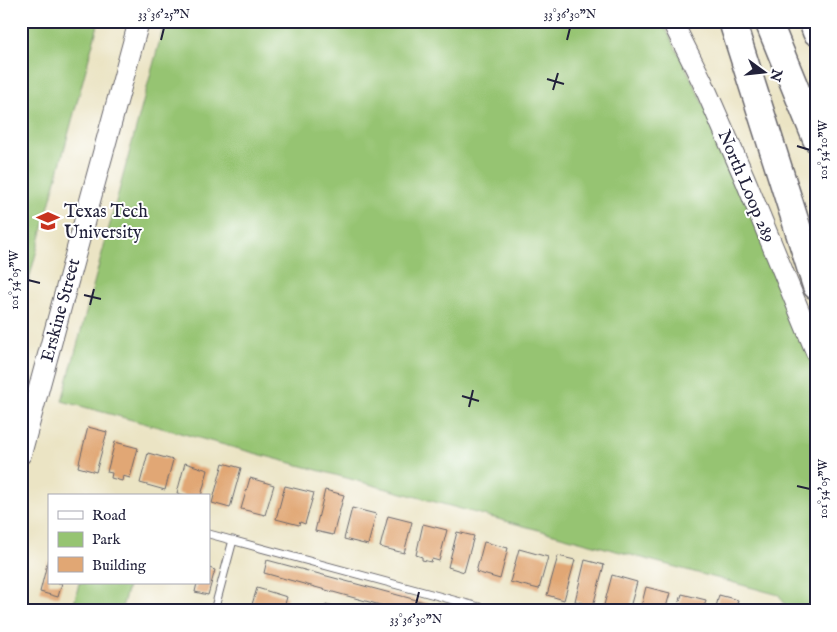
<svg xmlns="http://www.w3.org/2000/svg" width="837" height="632" font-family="'IM FELL English',serif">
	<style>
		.green { fill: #96c472; stroke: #5c7356 }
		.building { fill: #e1a774 }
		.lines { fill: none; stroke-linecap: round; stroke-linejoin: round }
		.service-casing { stroke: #68666b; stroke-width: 9 }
		.secondary-casing { stroke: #68666b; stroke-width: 22 }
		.motorway-casing { stroke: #68666b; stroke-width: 29 }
		.service { stroke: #fff; stroke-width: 7 }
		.secondary { stroke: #fff; stroke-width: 20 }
		.motorway { stroke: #fff; stroke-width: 26 }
		.ticks { fill: none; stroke: #22223b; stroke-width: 2 }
		.labels { text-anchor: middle; stroke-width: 4; stroke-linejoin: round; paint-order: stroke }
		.street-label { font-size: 18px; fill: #22223b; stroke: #fff }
		.poi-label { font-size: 18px; fill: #22223b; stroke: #fff; text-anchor: start }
		.neatline { fill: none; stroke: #22223b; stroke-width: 2 }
		.ticks-label { font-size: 12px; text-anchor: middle; fill: #22223b }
	</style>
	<rect width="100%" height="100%" fill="#fff"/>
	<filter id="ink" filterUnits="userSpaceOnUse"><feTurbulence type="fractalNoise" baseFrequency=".02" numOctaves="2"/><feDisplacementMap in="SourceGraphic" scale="10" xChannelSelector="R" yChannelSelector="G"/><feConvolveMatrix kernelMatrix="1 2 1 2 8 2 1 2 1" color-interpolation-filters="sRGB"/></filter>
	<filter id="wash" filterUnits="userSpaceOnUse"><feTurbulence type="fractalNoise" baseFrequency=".0096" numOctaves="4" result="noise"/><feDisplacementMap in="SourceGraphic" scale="20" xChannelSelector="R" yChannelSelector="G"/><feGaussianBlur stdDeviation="1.12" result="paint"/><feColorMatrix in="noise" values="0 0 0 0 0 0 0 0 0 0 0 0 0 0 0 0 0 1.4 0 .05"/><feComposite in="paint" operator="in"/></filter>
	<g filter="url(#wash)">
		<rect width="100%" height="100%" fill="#ebe4c4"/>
		<!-- green -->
		<g class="green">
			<path d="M 21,21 L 99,21 L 21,309 Z"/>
			<path d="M 165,21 L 662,21 L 690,76 L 734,170 L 816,371 L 816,611 L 789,611 L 779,595 L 62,401 Z"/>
			<path d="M 79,583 L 129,583 L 121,611 L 84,611 L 73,608 Z"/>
		</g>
		<g id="blocks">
			<!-- building -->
			<g class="building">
				<path d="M 88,427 L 107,432 L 96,472 L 78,467 Z"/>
				<path d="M 115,442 L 138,448 L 130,478 L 123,476 L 122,481 L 111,478 L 112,473 L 107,472 Z"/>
				<path d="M 148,453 L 173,460 L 165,490 L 140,483 Z"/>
				<path d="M 185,463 L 208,470 L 201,496 L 187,496 L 177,493 Z"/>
				<path d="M 223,463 L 241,468 L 230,508 L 212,503 Z"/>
				<path d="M 250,478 L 274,485 L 265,515 L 241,509 Z"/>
				<path d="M 285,486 L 314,493 L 305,524 L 300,522 L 299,525 L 276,519 Z"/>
				<path d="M 325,490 L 344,495 L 333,535 L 315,531 Z"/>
				<path d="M 352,508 L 376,514 L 368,545 L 344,539 Z"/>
				<path d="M 388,516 L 412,522 L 404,553 L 380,547 Z"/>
				<path d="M 423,524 L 447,530 L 439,561 L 432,559 L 431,562 L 422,560 L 422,557 L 416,555 Z"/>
				<path d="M 457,532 L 474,536 L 464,572 L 448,567 Z"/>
				<path d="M 484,542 L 508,548 L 500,579 L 476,572 Z"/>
				<path d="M 519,549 L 548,557 L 539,589 L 510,582 Z"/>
				<path d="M 558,556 L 575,560 L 564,600 L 547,595 Z"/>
				<path d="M 48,560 L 49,583 L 62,583 L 58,597 L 40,592 Z"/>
				<path d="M 267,560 L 454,610 L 454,611 L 402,611 L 264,573 Z"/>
				<path d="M 585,560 L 604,565 L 593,606 L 575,601 Z"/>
				<path d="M 209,568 L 215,570 L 208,595 L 195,592 L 197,583 L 209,583 Z"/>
				<path d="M 612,575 L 637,582 L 629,611 L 624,611 L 604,605 Z"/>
				<path d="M 646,587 L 670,593 L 665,611 L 640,611 Z"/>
				<path d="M 257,588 L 287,597 L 283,611 L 250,611 Z"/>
				<path d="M 682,594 L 706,600 L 703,611 L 677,611 Z"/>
				<path d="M 719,595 L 738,600 L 735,611 L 715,611 Z"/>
				<path d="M 326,604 L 347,610 L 347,611 L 324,611 Z"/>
			</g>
		</g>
	</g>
	<g filter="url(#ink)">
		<use href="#blocks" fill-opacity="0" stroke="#68666b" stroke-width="1"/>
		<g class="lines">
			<defs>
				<g id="service">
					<path d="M 209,534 L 494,611"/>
					<path d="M 214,611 L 233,540"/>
				</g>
				<g id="secondary">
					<path d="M 672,21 L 702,81 L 745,179 L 816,352"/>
					<path d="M 21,454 L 139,21"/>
				</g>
				<g id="motorway">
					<path d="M 732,21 L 816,286"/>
					<path d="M 768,21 L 816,139"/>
					<path d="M 812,21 L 816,32"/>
				</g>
			</defs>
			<!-- service casing -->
			<use href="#service" class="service-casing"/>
			<!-- secondary casing -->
			<use href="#secondary" class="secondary-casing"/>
			<!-- motorway casing -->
			<use href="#motorway" class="motorway-casing"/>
			<!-- service -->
			<use href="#service" class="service"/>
			<!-- secondary -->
			<use href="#secondary" class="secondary"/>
			<!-- motorway -->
			<use href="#motorway" class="motorway"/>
		</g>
	</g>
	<!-- ticks -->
	<path class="ticks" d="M 161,40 L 164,28M 567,40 L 570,28M 547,79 L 564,84M 553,90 L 558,73M 797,146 L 810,150M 28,280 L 40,283M 84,295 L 101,299M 90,305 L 94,289M 462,396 L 479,401M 469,407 L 473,390M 797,486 L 810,489M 416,604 L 419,592"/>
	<!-- icons -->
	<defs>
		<symbol id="university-bare" viewBox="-9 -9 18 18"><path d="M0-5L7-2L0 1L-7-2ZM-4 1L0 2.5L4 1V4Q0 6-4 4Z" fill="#c8321e" stroke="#fff" stroke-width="2.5" paint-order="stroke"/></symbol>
	</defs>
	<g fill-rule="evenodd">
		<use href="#university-bare" x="32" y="205" width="32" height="32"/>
	</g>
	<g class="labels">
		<!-- street labels -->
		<g class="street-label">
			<text transform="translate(747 186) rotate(67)" y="6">North Loop 289</text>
			<text transform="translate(60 310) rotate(-75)" y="6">Erskine Street</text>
		</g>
		<!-- poi labels -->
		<g class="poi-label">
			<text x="64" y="217">Texas Tech<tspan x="64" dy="21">University</tspan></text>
		</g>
	</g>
	<!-- margin -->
	<rect width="837" height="632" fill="none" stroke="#fff" stroke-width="55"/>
	<!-- legend -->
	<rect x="48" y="494" width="162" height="90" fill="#ffffff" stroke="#a7a7b1"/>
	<rect x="58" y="511" width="25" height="8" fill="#ffffff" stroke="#a7a7b1"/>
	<text x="92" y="520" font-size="15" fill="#22223b">Road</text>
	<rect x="58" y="532" width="25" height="15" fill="#96c472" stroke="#a7a7b1"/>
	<text x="92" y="544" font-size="15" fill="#22223b">Park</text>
	<rect x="58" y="557" width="25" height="15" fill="#e1a774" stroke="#a7a7b1"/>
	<text x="92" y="570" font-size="15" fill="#22223b">Building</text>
	<!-- north arrow -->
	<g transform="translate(764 72) rotate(105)" stroke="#ffffff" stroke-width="4" paint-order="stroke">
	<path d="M0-4L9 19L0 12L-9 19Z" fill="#22223b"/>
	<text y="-8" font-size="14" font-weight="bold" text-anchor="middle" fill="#22223b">N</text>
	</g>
	<rect x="28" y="28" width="782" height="576" class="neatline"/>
	<g class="ticks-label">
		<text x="164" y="18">33°36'25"N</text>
		<text x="570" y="18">33°36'30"N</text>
		<text transform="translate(823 150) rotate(-90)" y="4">101°54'10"W</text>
		<text transform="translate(14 280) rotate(-90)" y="4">101°54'05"W</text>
		<text transform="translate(823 489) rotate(-90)" y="4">101°54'05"W</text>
		<text x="416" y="623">33°36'30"N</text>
	</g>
</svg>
